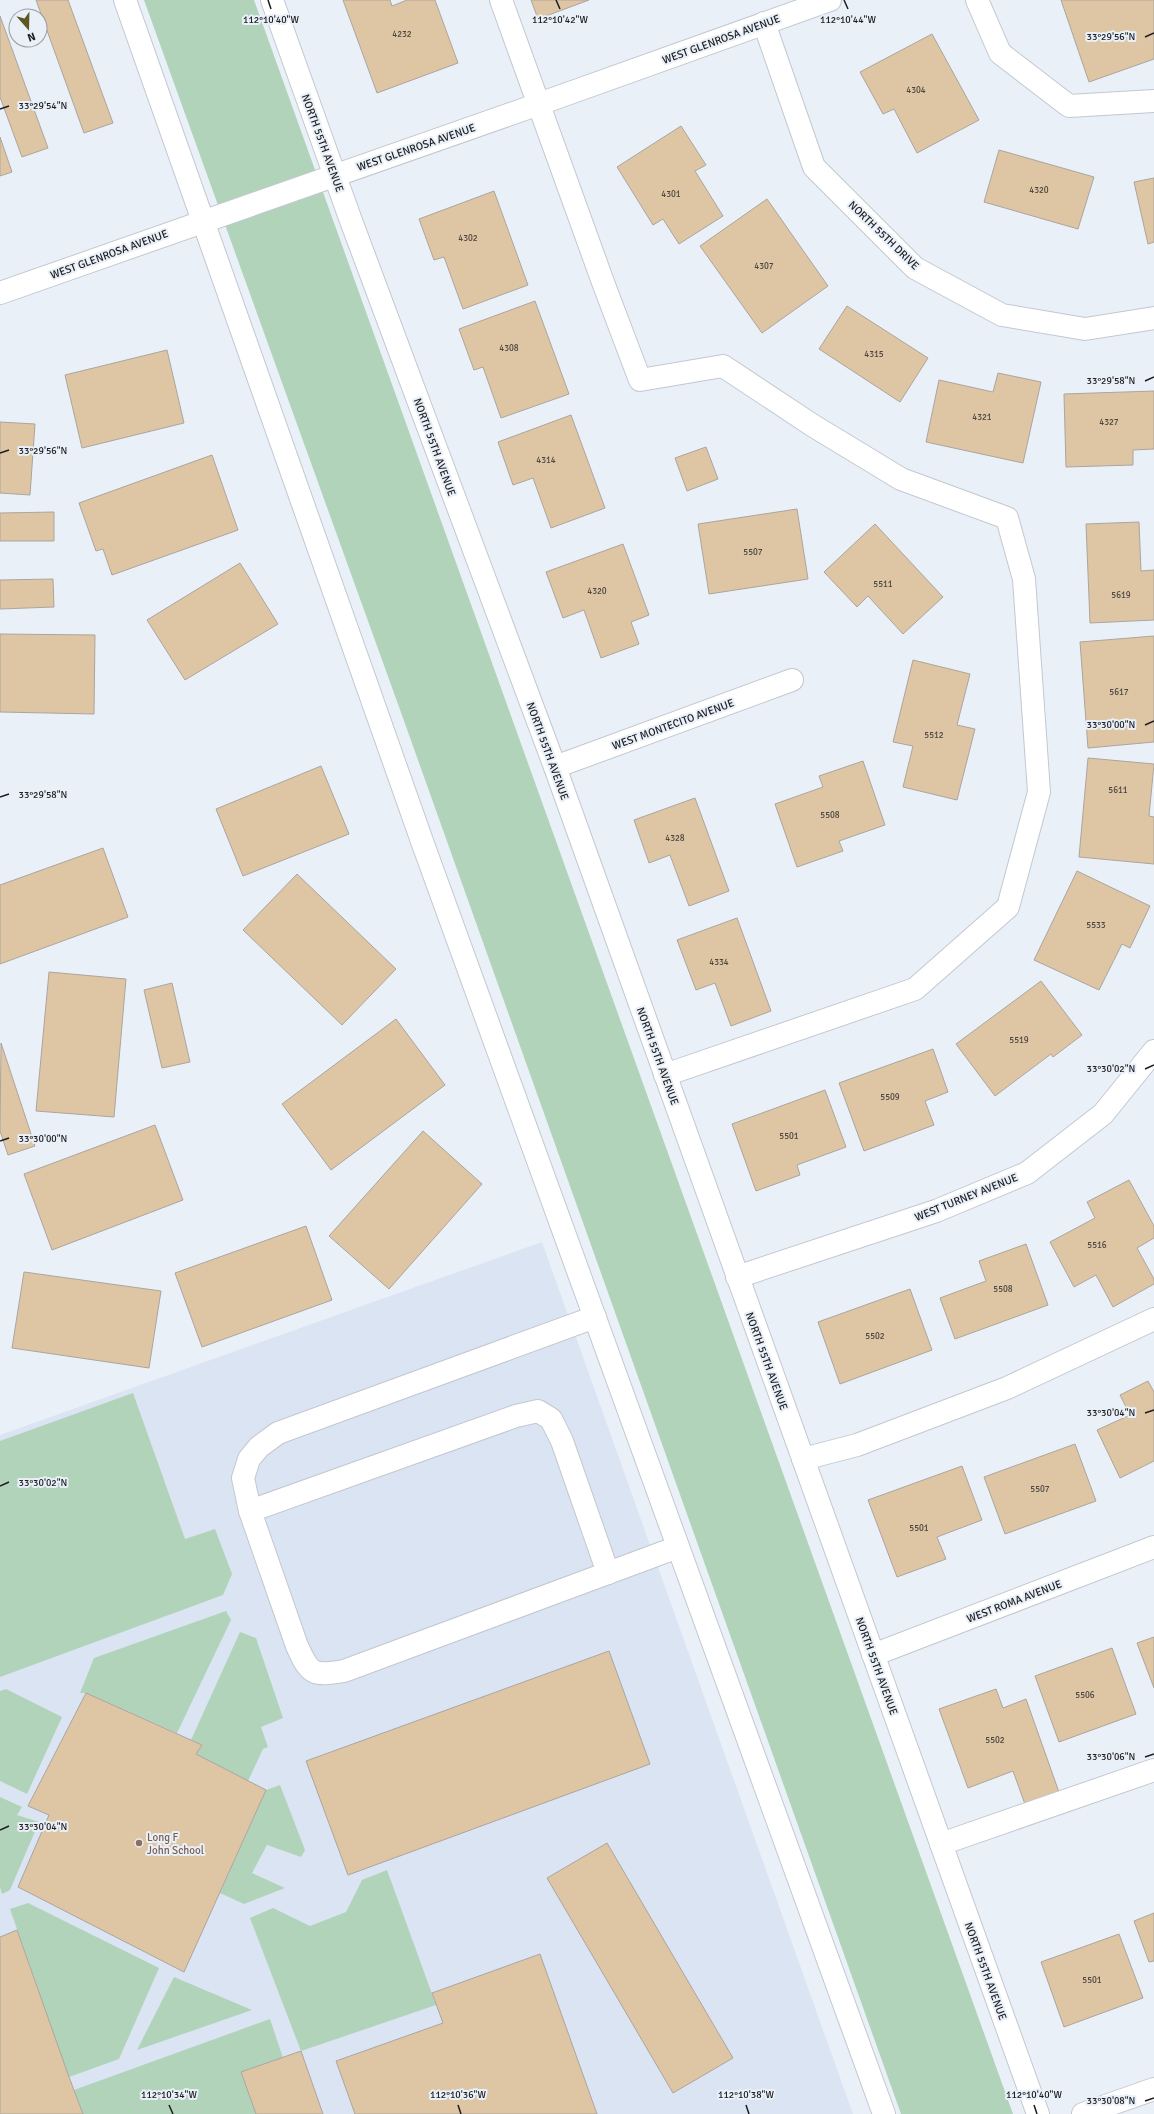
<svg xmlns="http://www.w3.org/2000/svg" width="1154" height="2114" font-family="Signika,sans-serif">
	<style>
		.built { fill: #dbe4f3 }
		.green { fill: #b0d3ba }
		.building { fill: #dec5a4; stroke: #aba59e }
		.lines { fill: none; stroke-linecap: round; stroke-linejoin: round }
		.minor-casing { stroke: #c3c8d0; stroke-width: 24 }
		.minor { stroke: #fff; stroke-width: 22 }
		.ticks { fill: none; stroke: #1c1d20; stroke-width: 1.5 }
		.education-dot { fill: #8d6e63; stroke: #eaf0f8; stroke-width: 1.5 }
		.labels { text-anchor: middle; stroke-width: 4; stroke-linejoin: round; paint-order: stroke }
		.number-label { font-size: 9px; fill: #4c4741 }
		.street-label { font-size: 11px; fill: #1c1d20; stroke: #eaf0f8 }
		.education-label { font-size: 11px; fill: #785e54; stroke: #eaf0f8; text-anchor: start }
		.ticks-label { font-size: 10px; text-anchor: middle; fill: #1c1d20; stroke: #eaf0f8; stroke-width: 4; stroke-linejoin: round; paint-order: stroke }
	</style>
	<rect width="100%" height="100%" fill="#eaf0f8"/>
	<!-- built -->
	<path class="built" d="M 542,1242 L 853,2114 L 0,2114 L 0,1435 Z"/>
	<!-- green -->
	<g class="green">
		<path d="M 144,0 L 254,0 L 1013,2114 L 901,2114 L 403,718 Z"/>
		<path d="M 133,1393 L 185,1539 L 215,1529 L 232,1574 L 223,1595 L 0,1677 L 0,1441 Z"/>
		<path d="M 226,1611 L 231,1620 L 177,1733 L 86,1693 L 80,1693 L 94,1658 Z"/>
		<path d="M 240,1632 L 256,1638 L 283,1718 L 261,1727 L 268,1747 L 263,1749 L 248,1781 L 196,1754 L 202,1745 L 191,1740 Z"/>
		<path d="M 6,1689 L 62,1717 L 27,1794 L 0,1781 L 0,1691 Z"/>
		<path d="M 280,1785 L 305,1850 L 301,1857 L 267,1845 L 252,1873 L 285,1888 L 244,1904 L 220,1893 L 266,1790 Z"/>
		<path d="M 0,1797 L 22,1807 L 17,1815 L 39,1822 L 10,1890 L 2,1894 L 0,1887 Z"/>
		<path d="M 387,1870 L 436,2005 L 301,2051 L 250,1918 L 273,1908 L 310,1926 L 346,1912 L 362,1880 Z"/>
		<path d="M 28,1903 L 159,1968 L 119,2059 L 69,2077 L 10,1909 Z"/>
		<path d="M 174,1977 L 252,2010 L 137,2050 Z"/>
		<path d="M 270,2019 L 283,2058 L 241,2072 L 256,2114 L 83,2114 L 74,2090 Z"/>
	</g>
	<!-- building -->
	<g class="building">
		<path d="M 36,0 L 68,0 L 113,123 L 84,133 Z"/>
		<path d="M 343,0 L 390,0 L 392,6 L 407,0 L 435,0 L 458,63 L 377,93 Z"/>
		<path d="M 531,0 L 589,0 L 538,19 Z"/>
		<path d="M 1061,0 L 1154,0 L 1154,59 L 1089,82 Z"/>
		<path d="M 0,16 L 48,148 L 22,157 L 0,97 Z"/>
		<path d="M 932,34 L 979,120 L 917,153 L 894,109 L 883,114 L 860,72 Z"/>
		<path d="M 681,126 L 706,165 L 695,171 L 723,216 L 679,244 L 663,219 L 653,225 L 617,167 Z"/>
		<path d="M 0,137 L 12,172 L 0,176 Z"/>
		<path d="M 999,150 L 1094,177 L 1078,229 L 984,202 Z"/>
		<path d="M 1154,178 L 1154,242 L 1148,244 L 1134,182 Z"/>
		<path d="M 494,191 L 528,285 L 463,309 L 444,257 L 434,260 L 419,219 Z"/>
		<path d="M 767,199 L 828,286 L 762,333 L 700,246 Z"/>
		<path d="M 535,301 L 569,394 L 501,418 L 483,367 L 474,370 L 459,329 Z"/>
		<path d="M 847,306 L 928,358 L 900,402 L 819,349 Z"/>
		<path d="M 167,350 L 184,423 L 82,448 L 65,375 Z"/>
		<path d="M 998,373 L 1041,382 L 1023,463 L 926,442 L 939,380 L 993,392 Z"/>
		<path d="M 1154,391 L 1154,449 L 1133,450 L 1133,465 L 1066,467 L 1064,394 Z"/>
		<path d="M 571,415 L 605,508 L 551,528 L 533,478 L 513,485 L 498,442 Z"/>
		<path d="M 0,422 L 35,424 L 30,495 L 0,493 Z"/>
		<path d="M 706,447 L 718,479 L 687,491 L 675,458 Z"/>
		<path d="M 212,455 L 238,530 L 112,575 L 103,549 L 96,551 L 79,503 Z"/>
		<path d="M 797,509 L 808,579 L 709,594 L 698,524 Z"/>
		<path d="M 54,512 L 54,541 L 0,541 L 0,513 Z"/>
		<path d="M 1139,522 L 1141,571 L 1154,570 L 1154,620 L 1090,623 L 1086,524 Z"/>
		<path d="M 875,524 L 943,597 L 903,634 L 868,596 L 857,607 L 824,572 Z"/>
		<path d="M 623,544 L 649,615 L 631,622 L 639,644 L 601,658 L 584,610 L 563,618 L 546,572 Z"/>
		<path d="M 240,563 L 278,624 L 185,680 L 147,620 Z"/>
		<path d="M 53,579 L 54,607 L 0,609 L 0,580 Z"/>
		<path d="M 0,634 L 95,635 L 94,714 L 0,712 Z"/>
		<path d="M 1154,636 L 1154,742 L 1088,748 L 1080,642 Z"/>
		<path d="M 913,660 L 970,674 L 957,725 L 975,729 L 957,800 L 903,787 L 913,746 L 893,742 Z"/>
		<path d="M 1088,758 L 1154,764 L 1149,816 L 1154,817 L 1154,864 L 1079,857 Z"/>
		<path d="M 863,761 L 885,825 L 839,841 L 843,851 L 797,867 L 775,804 L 823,787 L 819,776 Z"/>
		<path d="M 321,766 L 349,834 L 243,876 L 216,809 Z"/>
		<path d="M 695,798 L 729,891 L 689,906 L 670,855 L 649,863 L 634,820 Z"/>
		<path d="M 103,848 L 128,917 L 0,964 L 0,885 Z"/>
		<path d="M 1077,871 L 1150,906 L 1130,948 L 1122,944 L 1099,990 L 1034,960 Z"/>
		<path d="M 297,874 L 396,969 L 342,1025 L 243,930 Z"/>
		<path d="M 737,918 L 771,1011 L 731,1026 L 715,983 L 696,990 L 677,940 Z"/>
		<path d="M 49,972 L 126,979 L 114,1117 L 36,1111 Z"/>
		<path d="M 1041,981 L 1082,1035 L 1053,1057 L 1051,1054 L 995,1096 L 956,1044 Z"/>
		<path d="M 172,983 L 190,1062 L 162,1068 L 144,990 Z"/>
		<path d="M 396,1019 L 445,1085 L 331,1170 L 282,1104 Z"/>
		<path d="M 1,1043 L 35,1146 L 8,1155 L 0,1131 Z"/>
		<path d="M 933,1049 L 948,1092 L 925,1101 L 934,1125 L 864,1151 L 839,1083 Z"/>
		<path d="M 825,1090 L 846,1147 L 797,1165 L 800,1175 L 756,1191 L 732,1124 Z"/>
		<path d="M 155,1125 L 183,1200 L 52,1250 L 24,1174 Z"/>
		<path d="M 423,1131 L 482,1184 L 389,1289 L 329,1236 Z"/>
		<path d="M 1129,1180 L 1154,1226 L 1154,1238 L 1137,1248 L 1154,1279 L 1154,1284 L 1113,1307 L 1096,1275 L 1074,1287 L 1050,1242 L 1095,1218 L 1087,1202 Z"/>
		<path d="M 306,1226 L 332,1300 L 202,1347 L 175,1273 Z"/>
		<path d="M 1026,1244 L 1048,1305 L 955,1339 L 940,1298 L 986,1281 L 979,1261 Z"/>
		<path d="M 24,1272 L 161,1291 L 149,1368 L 12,1348 Z"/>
		<path d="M 910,1289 L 932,1350 L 840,1384 L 818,1322 Z"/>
		<path d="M 1148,1381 L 1154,1392 L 1154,1461 L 1120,1478 L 1097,1430 L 1130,1415 L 1120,1395 Z"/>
		<path d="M 1075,1444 L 1096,1501 L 1005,1534 L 984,1477 Z"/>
		<path d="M 962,1466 L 982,1520 L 937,1537 L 946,1559 L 897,1577 L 868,1500 Z"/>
		<path d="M 1154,1637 L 1154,1688 L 1137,1643 Z"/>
		<path d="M 1112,1648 L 1136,1714 L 1059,1742 L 1035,1676 Z"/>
		<path d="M 609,1651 L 650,1764 L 348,1875 L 306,1761 Z"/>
		<path d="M 996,1689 L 1003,1708 L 1026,1699 L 1060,1795 L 1026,1807 L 1013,1771 L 968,1788 L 939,1709 Z"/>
		<path d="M 86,1693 L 202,1745 L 196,1754 L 266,1790 L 184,1972 L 18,1887 L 49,1815 L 28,1806 Z"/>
		<path d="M 607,1843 L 733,2058 L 673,2093 L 547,1878 Z"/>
		<path d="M 1154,1913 L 1154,1961 L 1149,1962 L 1134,1921 Z"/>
		<path d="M 17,1930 L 69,2077 L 83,2114 L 0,2114 L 0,1937 Z"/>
		<path d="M 1119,1934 L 1143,1998 L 1064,2027 L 1041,1962 Z"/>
		<path d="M 540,1954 L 597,2114 L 355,2114 L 336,2061 L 443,2023 L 432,1993 Z"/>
		<path d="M 301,2051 L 323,2114 L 256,2114 L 241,2072 Z"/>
	</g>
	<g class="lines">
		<defs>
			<g id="minor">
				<path d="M 125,0 L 423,844 L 884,2114"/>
				<path d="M 272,0 L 350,218 L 555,767 L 1038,2114"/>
				<path d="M 501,0 L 604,285 L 640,380 L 723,366 L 812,425 L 901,479 L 1007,518 L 1024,579 L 1039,792 L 1008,907 L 915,989 L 665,1075"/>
				<path d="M 977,0 L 1000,53 L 1069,106 L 1154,101"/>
				<path d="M 764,23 L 814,167 L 915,268 L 1002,315 L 1085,329 L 1154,318"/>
				<path d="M 0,293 L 539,104 L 830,0"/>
				<path d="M 555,767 L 792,680"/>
				<path d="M 737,1277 L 936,1211 L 1027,1173 L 1103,1114 L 1154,1051"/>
				<path d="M 595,1317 L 278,1433 L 259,1447 L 249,1459 L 243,1478 L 250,1511 L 297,1646 C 310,1675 313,1676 344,1671 L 678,1547"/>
				<path d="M 803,1459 L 857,1445 L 1007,1388 L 1154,1319"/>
				<path d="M 250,1511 L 516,1416 L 538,1411 L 551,1419 L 562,1441 L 608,1573"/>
				<path d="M 873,1655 L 1154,1547"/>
				<path d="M 941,1844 L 1154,1770"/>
				<path d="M 1083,2114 L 1154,2089"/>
			</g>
		</defs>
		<!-- minor casing -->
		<use href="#minor" class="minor-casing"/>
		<!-- minor -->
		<use href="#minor" class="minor"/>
	</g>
	<!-- ticks -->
	<path class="ticks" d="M 268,0 L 271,9M 556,0 L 560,9M 844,0 L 848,9M 1145,37 L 1154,33M 0,109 L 9,106M 1145,381 L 1154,377M 0,453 L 9,450M 1145,725 L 1154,721M 0,797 L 9,794M 1145,1069 L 1154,1065M 0,1141 L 9,1138M 1145,1413 L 1154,1410M 0,1486 L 9,1482M 1145,1757 L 1154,1754M 0,1830 L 9,1826M 1145,2101 L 1154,2098M 169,2105 L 173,2114M 458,2105 L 461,2114M 746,2105 L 749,2114M 1034,2105 L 1037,2114"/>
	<!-- markers -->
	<circle class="education-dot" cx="139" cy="1843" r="4"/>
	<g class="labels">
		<!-- number labels -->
		<g class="number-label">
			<text x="402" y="37">4232</text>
			<text x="916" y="93">4304</text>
			<text x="1039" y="193">4320</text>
			<text x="671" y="197">4301</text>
			<text x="468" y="241">4302</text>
			<text x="764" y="269">4307</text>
			<text x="509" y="351">4308</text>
			<text x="874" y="357">4315</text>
			<text x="982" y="420">4321</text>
			<text x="1109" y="425">4327</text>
			<text x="546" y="463">4314</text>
			<text x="753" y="555">5507</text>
			<text x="883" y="587">5511</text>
			<text x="597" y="594">4320</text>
			<text x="1121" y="598">5619</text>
			<text x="1119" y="695">5617</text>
			<text x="934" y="738">5512</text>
			<text x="1118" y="793">5611</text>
			<text x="830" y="818">5508</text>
			<text x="675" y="841">4328</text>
			<text x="1096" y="928">5533</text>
			<text x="719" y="965">4334</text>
			<text x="1019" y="1043">5519</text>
			<text x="890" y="1100">5509</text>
			<text x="789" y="1139">5501</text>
			<text x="1097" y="1248">5516</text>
			<text x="1003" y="1292">5508</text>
			<text x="875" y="1339">5502</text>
			<text x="1040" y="1492">5507</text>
			<text x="919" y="1531">5501</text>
			<text x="1085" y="1698">5506</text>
			<text x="995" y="1743">5502</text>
			<text x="1092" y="1983">5501</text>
		</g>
		<!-- street labels -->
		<g class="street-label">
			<text transform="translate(721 39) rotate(-20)" y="4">WEST GLENROSA AVENUE</text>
			<text transform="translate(323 143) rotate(70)" y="4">NORTH 55TH AVENUE</text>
			<text transform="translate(416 147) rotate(-19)" y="4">WEST GLENROSA AVENUE</text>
			<text transform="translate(884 235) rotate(44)" y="4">NORTH 55TH DRIVE</text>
			<text transform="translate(109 254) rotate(-20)" y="4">WEST GLENROSA AVENUE</text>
			<text transform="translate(435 447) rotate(70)" y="4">NORTH 55TH AVENUE</text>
			<text transform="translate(673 724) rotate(-20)" y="4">WEST MONTECITO AVENUE</text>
			<text transform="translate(548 751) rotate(70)" y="4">NORTH 55TH AVENUE</text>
			<text transform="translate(658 1056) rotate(70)" y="4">NORTH 55TH AVENUE</text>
			<text transform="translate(966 1197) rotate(-22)" y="4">WEST TURNEY AVENUE</text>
			<text transform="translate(767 1361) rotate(70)" y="4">NORTH 55TH AVENUE</text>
			<text transform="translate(1014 1601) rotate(-21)" y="4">WEST ROMA AVENUE</text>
			<text transform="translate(877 1666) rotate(70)" y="4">NORTH 55TH AVENUE</text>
			<text transform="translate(986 1971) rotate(70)" y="4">NORTH 55TH AVENUE</text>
		</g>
		<!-- education labels -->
		<g class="education-label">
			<text x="147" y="1841">Long F<tspan x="147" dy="13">John School</tspan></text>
		</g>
	</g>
	<g class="ticks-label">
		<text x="560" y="23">112°10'42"W</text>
		<text x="848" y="23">112°10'44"W</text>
		<text x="271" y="23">112°10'40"W</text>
		<text x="1111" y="40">33°29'56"N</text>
		<text x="43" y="109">33°29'54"N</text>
		<text x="1111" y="384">33°29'58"N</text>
		<text x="43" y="454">33°29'56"N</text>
		<text x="1111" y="728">33°30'00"N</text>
		<text x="43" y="798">33°29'58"N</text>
		<text x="1111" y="1072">33°30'02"N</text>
		<text x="43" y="1142">33°30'00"N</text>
		<text x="1111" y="1416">33°30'04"N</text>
		<text x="43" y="1486">33°30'02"N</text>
		<text x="1111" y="1760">33°30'06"N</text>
		<text x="43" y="1830">33°30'04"N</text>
		<text x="169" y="2098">112°10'34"W</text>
		<text x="458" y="2098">112°10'36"W</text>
		<text x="746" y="2098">112°10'38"W</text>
		<text x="1034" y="2098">112°10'40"W</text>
		<text x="1111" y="2104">33°30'08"N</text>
	</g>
	<!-- north arrow -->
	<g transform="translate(28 28) rotate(160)"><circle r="19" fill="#eaf0f8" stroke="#989ca2"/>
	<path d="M0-3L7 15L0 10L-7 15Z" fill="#5e5724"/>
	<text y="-6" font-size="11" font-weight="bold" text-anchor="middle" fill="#1c1d20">N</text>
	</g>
</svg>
